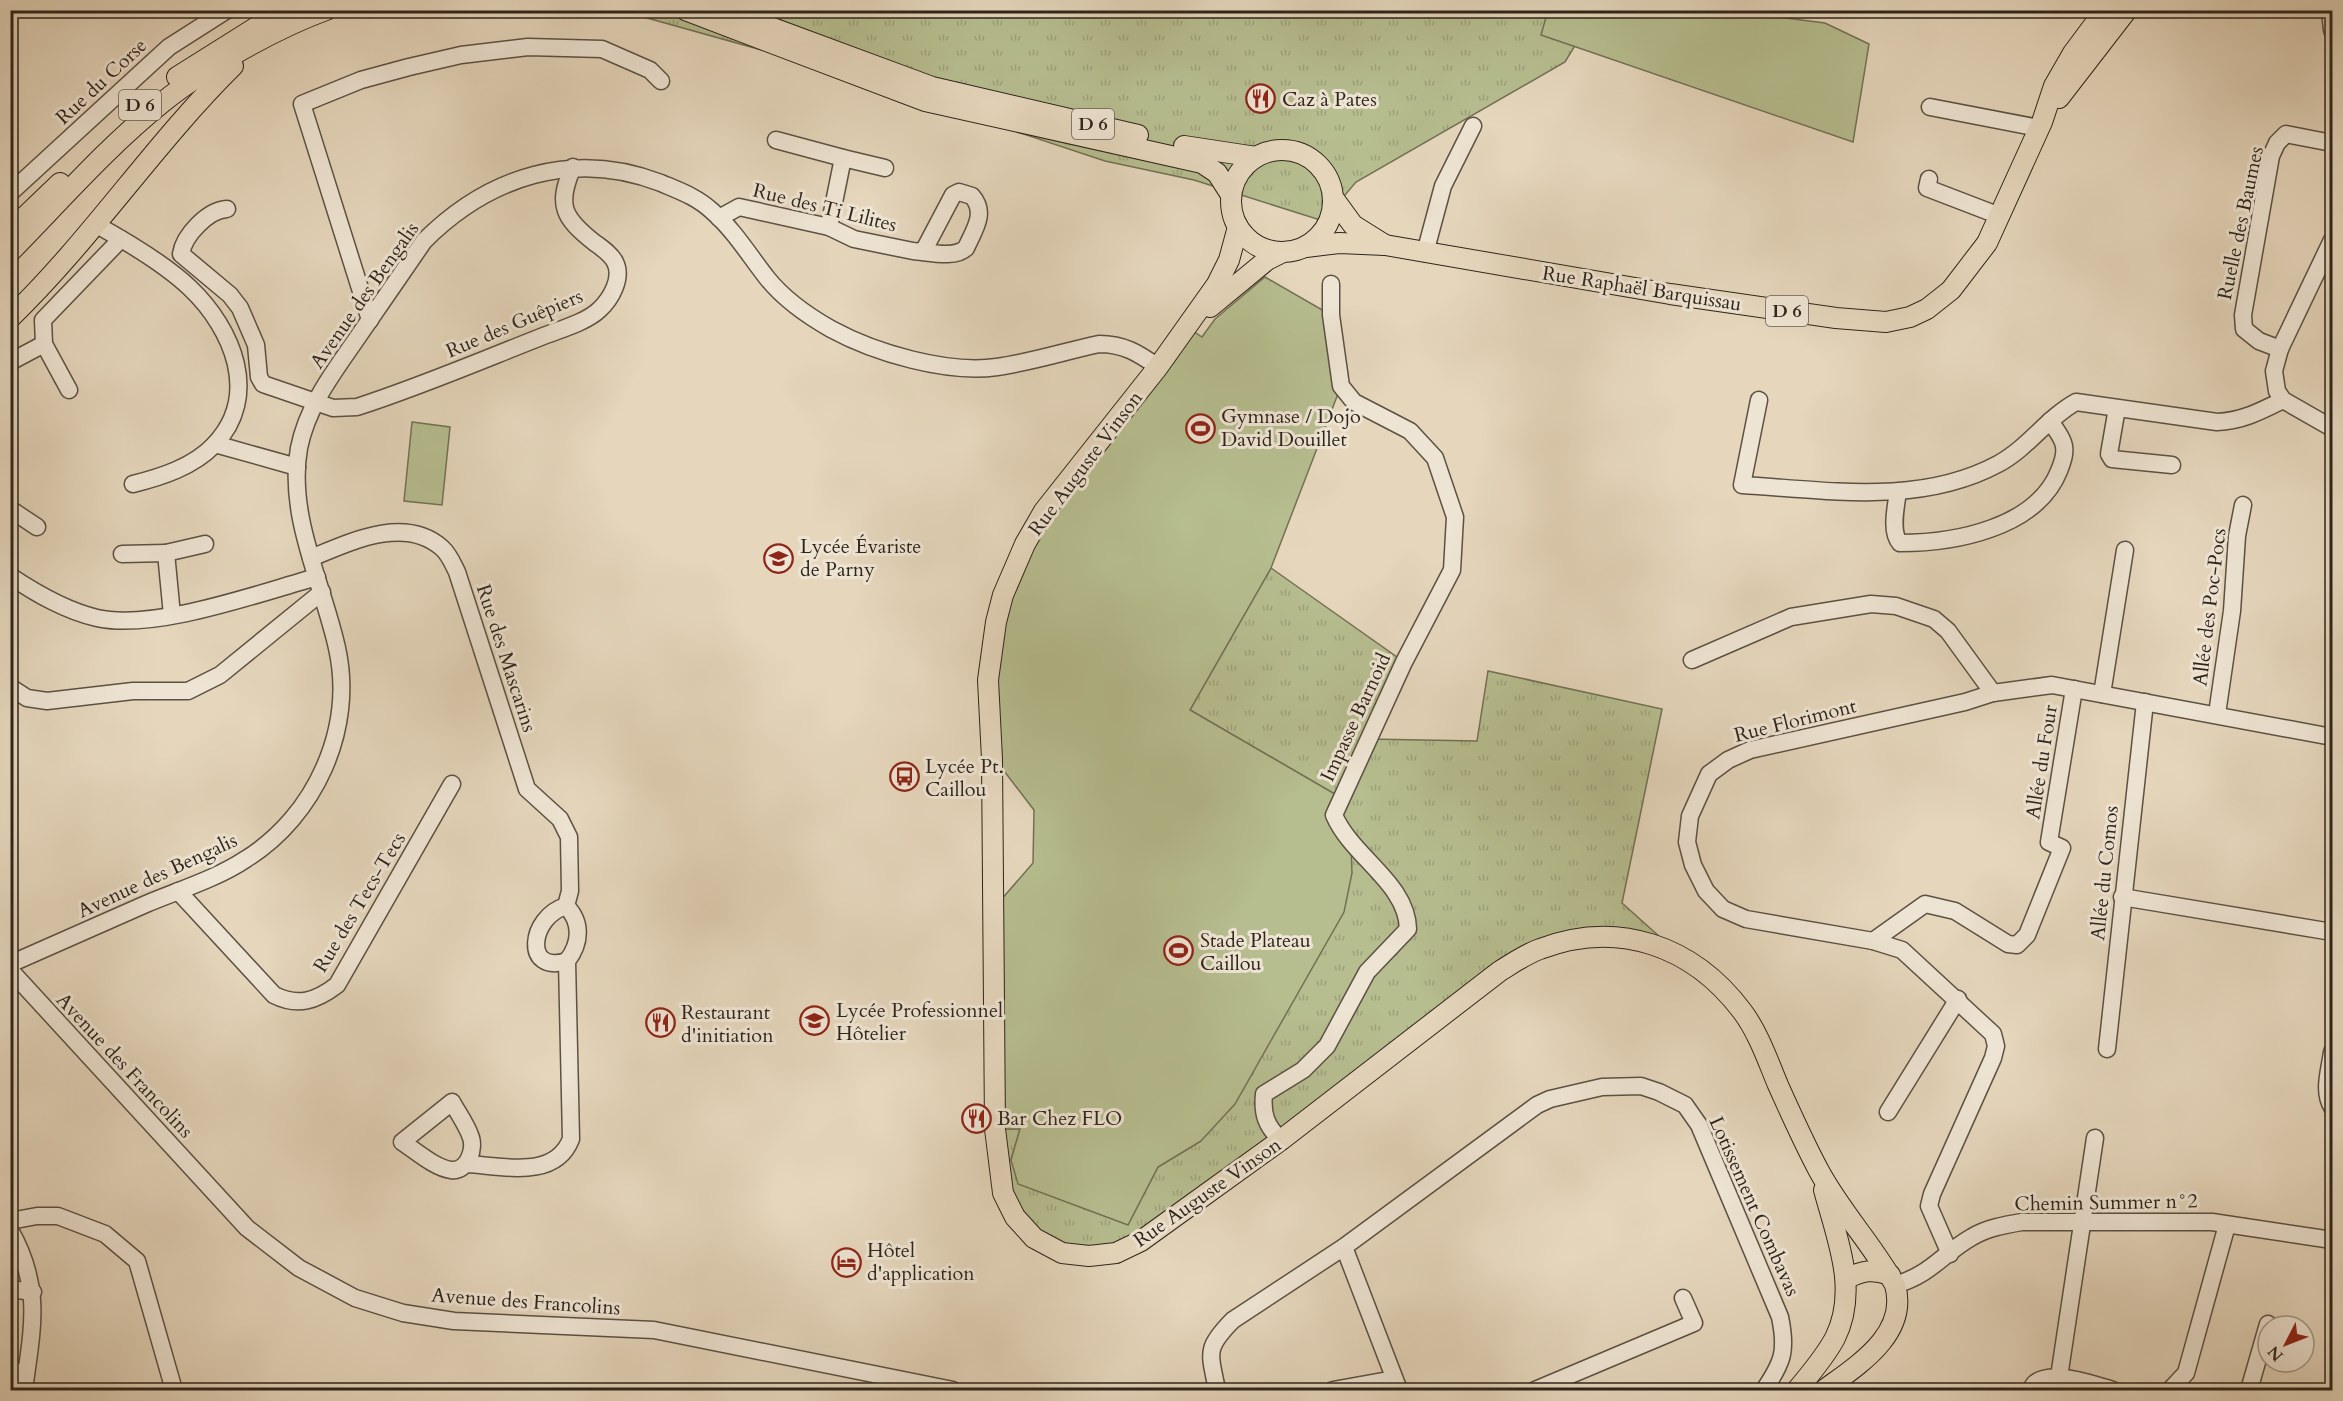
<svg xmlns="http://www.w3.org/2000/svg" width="2343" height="1401" font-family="Cardo,serif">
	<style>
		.grass { fill: url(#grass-tufts); stroke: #727155; stroke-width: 1.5 }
		.pitch { fill: #b6bd8f; stroke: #727155; stroke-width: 1.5 }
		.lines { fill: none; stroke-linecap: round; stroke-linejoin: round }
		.minor-casing { stroke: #5c5143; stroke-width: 19 }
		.major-casing { stroke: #2e251b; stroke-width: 22 }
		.minor { stroke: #eee4d3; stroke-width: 16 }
		.major { stroke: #e5d6bc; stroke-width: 20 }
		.labels { text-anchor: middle; stroke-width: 6; stroke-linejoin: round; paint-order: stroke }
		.shield { fill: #eee4d3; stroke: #685e52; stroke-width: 1.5 }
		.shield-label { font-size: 18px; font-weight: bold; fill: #2e251b }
		.street-label { font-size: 20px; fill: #2e251b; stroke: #eee4d3 }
		.poi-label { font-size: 20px; fill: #2e251b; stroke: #eee4d3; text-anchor: start }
	</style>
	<defs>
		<pattern id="grass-tufts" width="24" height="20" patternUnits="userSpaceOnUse" patternTransform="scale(1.5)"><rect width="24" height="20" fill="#b6bd8f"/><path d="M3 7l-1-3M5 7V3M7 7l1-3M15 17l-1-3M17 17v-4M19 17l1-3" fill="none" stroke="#9da27b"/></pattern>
	</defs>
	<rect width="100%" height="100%" fill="#e5d6bc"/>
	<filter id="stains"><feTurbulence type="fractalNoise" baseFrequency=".00333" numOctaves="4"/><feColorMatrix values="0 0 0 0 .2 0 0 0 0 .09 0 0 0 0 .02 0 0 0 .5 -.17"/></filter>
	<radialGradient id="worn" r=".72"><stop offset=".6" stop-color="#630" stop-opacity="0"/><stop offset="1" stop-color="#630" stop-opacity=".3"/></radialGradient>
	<!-- grass -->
	<g class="grass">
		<path d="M 622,11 L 1596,11 L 1565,62 L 1356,182 L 1323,221 L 1194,180 L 1105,161 L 812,64 Z"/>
		<path d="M 1271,568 L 1404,662 L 1368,739 L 1477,741 L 1488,671 L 1662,709 L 1622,903 L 1680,955 L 1654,943 L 1539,950 L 1141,1241 L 1062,1253 L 1015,1217 L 995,1129 L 1020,1129 L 1011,1160 L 1128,1224 L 1158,1167 L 1201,1141 L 1342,833 L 1340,797 L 1190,710 Z"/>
	</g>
	<!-- pitch -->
	<g class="pitch">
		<path d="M 1548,10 L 1763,10 L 1762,15 L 1825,23 L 1869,44 L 1853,142 L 1541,35 Z"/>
		<path d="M 1265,277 L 1331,315 L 1341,386 L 1271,568 L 1190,710 L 1340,797 L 1334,815 L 1351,845 L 1352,873 L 1344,912 L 1235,1104 L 1201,1141 L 1158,1167 L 1128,1225 L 1018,1184 L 1011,1160 L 1020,1129 L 995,1129 L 993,909 L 1033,863 L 1034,810 L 1001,767 L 988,680 L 1011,573 L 1187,327 L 1202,337 L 1215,319 Z"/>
		<path d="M 412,422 L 450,427 L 442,505 L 404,501 Z"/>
	</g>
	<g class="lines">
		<defs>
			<g id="minor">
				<path d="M 2330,10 L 2332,30"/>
				<path d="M 1930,107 L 2039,128"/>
				<path d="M 776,140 L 843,158 L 829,227"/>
				<path d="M 843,158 L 885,168"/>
				<path d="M 1929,179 L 1927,188 L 2000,216"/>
				<path d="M 10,193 L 169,47 L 227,10"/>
				<path d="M 227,209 C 208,210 184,235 181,254 L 230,295 L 240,308 L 256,345 L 259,377 L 263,384 L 333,408 L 357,407 C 419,387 480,361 541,337 C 558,330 585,323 599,310 C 611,299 623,278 615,262 C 611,254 602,248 595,243 C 563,218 556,205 573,167"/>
				<path d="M 719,218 L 739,207 L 829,227 L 854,239 L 913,251 C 928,252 955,259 966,248 C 974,230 987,213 972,196 L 959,192 L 953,195 L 923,252"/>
				<path d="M 95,224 C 124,240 166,265 190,288 C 233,329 261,396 214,445 C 193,467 161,477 133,484"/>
				<path d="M 2332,240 L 2280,349 L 2274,371 L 2277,391 L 2283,400 L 2332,428"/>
				<path d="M 1425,253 L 1443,186 L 1473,126"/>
				<path d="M 370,320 L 302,104 L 361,80 L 409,67 L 461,55 L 528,47 L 602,49 L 650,70 L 661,81"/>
				<path d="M 2280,349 L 2259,341 L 2244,329 L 2243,315 L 2271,156 L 2277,143 L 2286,134 L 2332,143"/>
				<path d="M 10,362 L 44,344"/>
				<path d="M 69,390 L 44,344 L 43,320 L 121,239"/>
				<path d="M 1759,400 L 1742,485 C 1827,490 1920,506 1998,464 C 2028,448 2047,418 2076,402 L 2217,422 C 2242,421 2261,411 2283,400"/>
				<path d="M 2117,408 L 2109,454 L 2112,459 L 2172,465"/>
				<path d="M 215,444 L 297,467"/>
				<path d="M 1898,492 C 1896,506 1890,532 1900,543 C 1955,543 2036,528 2059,471 C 2063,461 2067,450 2062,440 C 2059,433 2054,427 2050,421"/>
				<path d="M 10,509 L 37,527"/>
				<path d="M 166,553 L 205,544"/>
				<path d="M 122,554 L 166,553 L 172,615"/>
				<path d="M 311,558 C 350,542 405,515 442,548 C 449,554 453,564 457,572 L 527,789 L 560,819 L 569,837 L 570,891 L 566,906 C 582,922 581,943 567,961 L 571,1139 C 555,1180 503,1166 467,1164"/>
				<path d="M 10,576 C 37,594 66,611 97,618 C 155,631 259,593 317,577"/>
				<path d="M 1692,660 L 1791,617 L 1871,604 L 1896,606 L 1934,619 L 1948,631 L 1993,693"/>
				<path d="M 10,687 L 27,698 L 47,701 L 133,691 L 188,691 L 220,675 L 322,592"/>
				<path d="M 2102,694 L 2125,550"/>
				<path d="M 2217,714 L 2232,611 L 2237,536 L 2243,505"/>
				<path d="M 178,891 L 274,995 C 298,1007 316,1001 337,985 L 452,784"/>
				<path d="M 2122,897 L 2332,932"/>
				<path d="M 566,906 C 529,917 523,975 567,961"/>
				<path d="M 1873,941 L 1925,904 L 1955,911 L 2008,944 L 2017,945 L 2027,935 L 2062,848 L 2049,842 L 2074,689"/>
				<path d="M 10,964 C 56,944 101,924 146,904 C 179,890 216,879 246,859 C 315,816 355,729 337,648 C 323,584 287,516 299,448 C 308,403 337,368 362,331 C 383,301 403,271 424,241 C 489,176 574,149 661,183 C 680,191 697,197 712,211 C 734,230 749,255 767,278 C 783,298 808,316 831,329 C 875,353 947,374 997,367 C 1032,362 1066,351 1099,344 C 1124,344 1138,353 1158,367"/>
				<path d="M 10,970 L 247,1228 L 299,1268 L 355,1298 L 403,1313 L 454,1321 L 654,1330 L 953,1390"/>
				<path d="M 2107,1049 L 2145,702"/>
				<path d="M 2332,1052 C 2330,1069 2322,1091 2332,1107"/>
				<path d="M 452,1102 C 458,1113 466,1124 470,1135 C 476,1148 468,1172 451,1170 C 435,1168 416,1151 402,1142 Z"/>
				<path d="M 1888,1112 L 1958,999"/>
				<path d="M 1281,1140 C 1266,1126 1262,1114 1264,1094 L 1303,1070 L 1327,1046 L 1367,972 L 1408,929 C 1407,883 1352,857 1334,815 L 1404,662 L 1452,570 L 1455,517 L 1435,458 L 1410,431 L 1354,402 L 1341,386 L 1331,315 L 1331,284"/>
				<path d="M 10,1221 L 37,1216 L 58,1216 L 105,1234 L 137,1261 L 174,1390"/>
				<path d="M 10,1230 C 43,1288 32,1329 24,1390"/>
				<path d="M 1344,1247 L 1399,1390"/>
				<path d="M 1950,1254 L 1929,1206 L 1932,1194 L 1993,1058 L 1996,1046 L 1993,1034 L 1902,950 L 1873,941 L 1746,919 L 1723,909 L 1706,891 L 1693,865 L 1687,842 L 1690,816 L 1709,774 L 1728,760 L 1750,750 L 1965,702 L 1993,693 L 2052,685 L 2332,737"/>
				<path d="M 1895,1285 C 1932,1274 1942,1254 1972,1237 C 1987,1228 2004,1225 2022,1222 L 2212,1222 L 2332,1240"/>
				<path d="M 10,1289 L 33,1292"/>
				<path d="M 10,1371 L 26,1373"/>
				<path d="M 2059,1377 L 2095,1138"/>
				<path d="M 1217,1390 C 1210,1353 1204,1349 1233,1320 L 1344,1247 L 1537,1105 L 1550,1099 L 1602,1087 L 1641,1086 L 1659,1092 L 1685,1105 L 1699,1125 L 1780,1317 C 1787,1351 1783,1362 1764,1390"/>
				<path d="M 1333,1390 L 1394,1379"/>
				<path d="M 1535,1390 L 1694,1323 L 1683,1298"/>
				<path d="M 2031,1390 C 2039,1365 2093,1384 2113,1390"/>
				<path d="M 2170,1390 L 2186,1373 L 2227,1225"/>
				<path d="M 2249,1390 L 2268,1324"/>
			</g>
			<g id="major">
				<path d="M 685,10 L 925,101 L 1202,163 L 1217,173 L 1231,195"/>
				<path d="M 724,10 L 932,87 L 1138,135"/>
				<path d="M 177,77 L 255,28 L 284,15"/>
				<path d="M 2059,98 L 2127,10"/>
				<path d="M 1184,146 L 1256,157"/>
				<circle cx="1282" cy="201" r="51"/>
				<path d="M 1334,199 L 1353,225 L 1385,245"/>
				<path d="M 1238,227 L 1229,260 L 1217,284 L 1158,367 L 1044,511 L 1025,544 L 1003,595 L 996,622 L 988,680 L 992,759 L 995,1129 L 1003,1193 L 1015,1217 L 1034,1238 L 1062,1253 L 1089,1256 L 1116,1253 L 1141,1241 L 1281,1140 L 1500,971 C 1513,963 1526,954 1540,949 C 1618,919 1693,946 1742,1011 C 1758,1032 1768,1061 1778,1085 C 1791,1114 1804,1143 1819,1171 C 1841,1212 1873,1245 1895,1285 C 1909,1334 1858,1365 1824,1390"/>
				<path d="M 10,231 L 60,183"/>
				<path d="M 1306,247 L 1339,243 L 1385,245 L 1670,294 L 1836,318 L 1886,322 L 1910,317 L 1927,309 L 1951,290 L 1987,243 L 2042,122 L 2054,86 L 2073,53 L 2105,10"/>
				<path d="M 10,252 C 60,201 108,146 163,102 C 205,68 276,28 326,10"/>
				<path d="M 1210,307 L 1267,260 L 1281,253"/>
				<path d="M 10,318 C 91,240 153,145 233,66"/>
				<path d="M 1846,1279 C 1863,1270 1872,1269 1890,1275"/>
				<path d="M 1797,1390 C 1810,1374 1825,1357 1835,1338 C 1859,1290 1837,1239 1824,1190"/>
			</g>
		</defs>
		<!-- minor casing -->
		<use href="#minor" class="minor-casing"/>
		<!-- major casing -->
		<use href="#major" class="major-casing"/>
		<!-- minor -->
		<use href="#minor" class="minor"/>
		<!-- major -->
		<use href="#major" class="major"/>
	</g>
	<!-- icons -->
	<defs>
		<symbol id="restaurant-ring" viewBox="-11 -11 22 22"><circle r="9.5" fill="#eee4d3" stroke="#8f2418" stroke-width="1.5"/><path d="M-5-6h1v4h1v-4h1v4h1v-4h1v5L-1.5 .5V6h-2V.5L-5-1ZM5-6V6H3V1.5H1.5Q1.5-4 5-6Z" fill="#8f2418"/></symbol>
		<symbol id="stadium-ring" viewBox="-11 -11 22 22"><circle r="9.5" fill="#eee4d3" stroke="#8f2418" stroke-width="1.5"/><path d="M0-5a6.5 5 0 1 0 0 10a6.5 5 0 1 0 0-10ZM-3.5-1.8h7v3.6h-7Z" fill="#8f2418"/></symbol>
		<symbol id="school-ring" viewBox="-11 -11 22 22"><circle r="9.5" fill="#eee4d3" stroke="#8f2418" stroke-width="1.5"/><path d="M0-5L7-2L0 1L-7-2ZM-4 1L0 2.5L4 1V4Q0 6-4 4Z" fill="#8f2418"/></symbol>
		<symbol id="bus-ring" viewBox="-11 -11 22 22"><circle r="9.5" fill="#eee4d3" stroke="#8f2418" stroke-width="1.5"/><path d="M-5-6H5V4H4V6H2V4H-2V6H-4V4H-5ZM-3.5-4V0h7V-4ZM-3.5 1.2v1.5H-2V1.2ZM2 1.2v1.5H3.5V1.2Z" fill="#8f2418"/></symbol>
		<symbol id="hotel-ring" viewBox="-11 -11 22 22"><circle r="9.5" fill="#eee4d3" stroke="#8f2418" stroke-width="1.5"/><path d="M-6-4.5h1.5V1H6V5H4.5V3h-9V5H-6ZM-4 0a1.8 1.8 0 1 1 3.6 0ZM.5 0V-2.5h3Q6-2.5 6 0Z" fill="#8f2418"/></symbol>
	</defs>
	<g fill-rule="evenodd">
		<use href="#restaurant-ring" x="1244" y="82" width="33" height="33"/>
		<use href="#stadium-ring" x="1184" y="412" width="33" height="33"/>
		<use href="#school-ring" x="762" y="542" width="33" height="33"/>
		<use href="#bus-ring" x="888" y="760" width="33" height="33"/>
		<use href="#stadium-ring" x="1162" y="934" width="33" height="33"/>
		<use href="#school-ring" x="798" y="1004" width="33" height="33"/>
		<use href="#restaurant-ring" x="644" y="1006" width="33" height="33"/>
		<use href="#restaurant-ring" x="960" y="1102" width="33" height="33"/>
		<use href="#hotel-ring" x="830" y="1246" width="33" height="33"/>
	</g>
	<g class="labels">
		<!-- shield labels -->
		<g class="shield">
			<rect x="119" y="90" width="42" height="30" rx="4.5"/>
			<rect x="1072" y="109" width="42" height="30" rx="4.5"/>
			<rect x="1766" y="296" width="42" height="30" rx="4.5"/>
		</g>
		<g class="shield-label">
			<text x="140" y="111">D 6</text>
			<text x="1093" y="130">D 6</text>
			<text x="1787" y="317">D 6</text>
		</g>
		<!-- street labels -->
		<g class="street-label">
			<text transform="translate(101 81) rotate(-43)" y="7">Rue du Corse</text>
			<text transform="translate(825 207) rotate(14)" y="7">Rue des Ti Lilites</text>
			<text transform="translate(2240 223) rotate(-78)" y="7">Ruelle des Baumes</text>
			<text transform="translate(1642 288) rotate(9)" y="7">Rue Raphaël Barquissau</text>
			<text transform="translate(364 295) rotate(-55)" y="7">Avenue des Bengalis</text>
			<text transform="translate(514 323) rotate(-23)" y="7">Rue des Guêpiers</text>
			<text transform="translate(1085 463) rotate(-53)" y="7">Rue Auguste Vinson</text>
			<text transform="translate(2209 607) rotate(-83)" y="7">Allée des Poc-Pocs</text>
			<text transform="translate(507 658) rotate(72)" y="7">Rue des Mascarins</text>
			<text transform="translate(1355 717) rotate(-65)" y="7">Impasse Barnoid</text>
			<text transform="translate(1795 720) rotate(-14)" y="7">Rue Florimont</text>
			<text transform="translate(2041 762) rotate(-81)" y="7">Allée du Four</text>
			<text transform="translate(2104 873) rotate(-84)" y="7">Allée du Comos</text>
			<text transform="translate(157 875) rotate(-25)" y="7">Avenue des Bengalis</text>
			<text transform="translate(359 902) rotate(-59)" y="7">Rue des Tecs-Tecs</text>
			<text transform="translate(125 1065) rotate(47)" y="7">Avenue des Francolins</text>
			<text transform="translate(1207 1192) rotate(-35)" y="7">Rue Auguste Vinson</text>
			<text transform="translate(2106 1202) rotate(-1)" y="7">Chemin Summer n°2</text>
			<text transform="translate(1755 1206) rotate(66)" y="7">Lotissement Combavas</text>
			<text transform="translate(526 1301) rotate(4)" y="7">Avenue des Francolins</text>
		</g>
		<!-- poi labels -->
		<g class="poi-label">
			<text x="1282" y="106">Caz à Pates</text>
			<text x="1221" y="423">Gymnase / Dojo<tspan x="1221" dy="23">David Douillet</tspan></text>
			<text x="800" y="553">Lycée Évariste<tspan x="800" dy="23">de Parny</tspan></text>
			<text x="925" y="773">Lycée Pt.<tspan x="925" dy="23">Caillou</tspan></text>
			<text x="1200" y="947">Stade Plateau<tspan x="1200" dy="23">Caillou</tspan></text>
			<text x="836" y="1017">Lycée Professionnel<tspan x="836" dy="23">Hôtelier</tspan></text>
			<text x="681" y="1019">Restaurant<tspan x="681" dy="23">d'initiation</tspan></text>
			<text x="997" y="1125">Bar Chez FLO</text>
			<text x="867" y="1257">Hôtel<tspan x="867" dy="23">d'application</tspan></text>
		</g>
	</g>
	<!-- margin -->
	<rect width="2343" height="1401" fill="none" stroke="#e5d6bc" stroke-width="36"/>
	<rect x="12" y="12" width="2319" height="1377" fill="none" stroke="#2e251b" stroke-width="3"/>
	<rect x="18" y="18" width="2307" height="1365" fill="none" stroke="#2e251b" stroke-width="1.5"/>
	<!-- north arrow -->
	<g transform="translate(2286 1344) rotate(228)"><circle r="28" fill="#eee4d3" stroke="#a19889" stroke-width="1.5"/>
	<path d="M0-4.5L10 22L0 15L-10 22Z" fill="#8f2418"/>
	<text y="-9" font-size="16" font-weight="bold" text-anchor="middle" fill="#2e251b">N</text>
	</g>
	<rect width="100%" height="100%" filter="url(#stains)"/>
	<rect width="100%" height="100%" fill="url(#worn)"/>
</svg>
